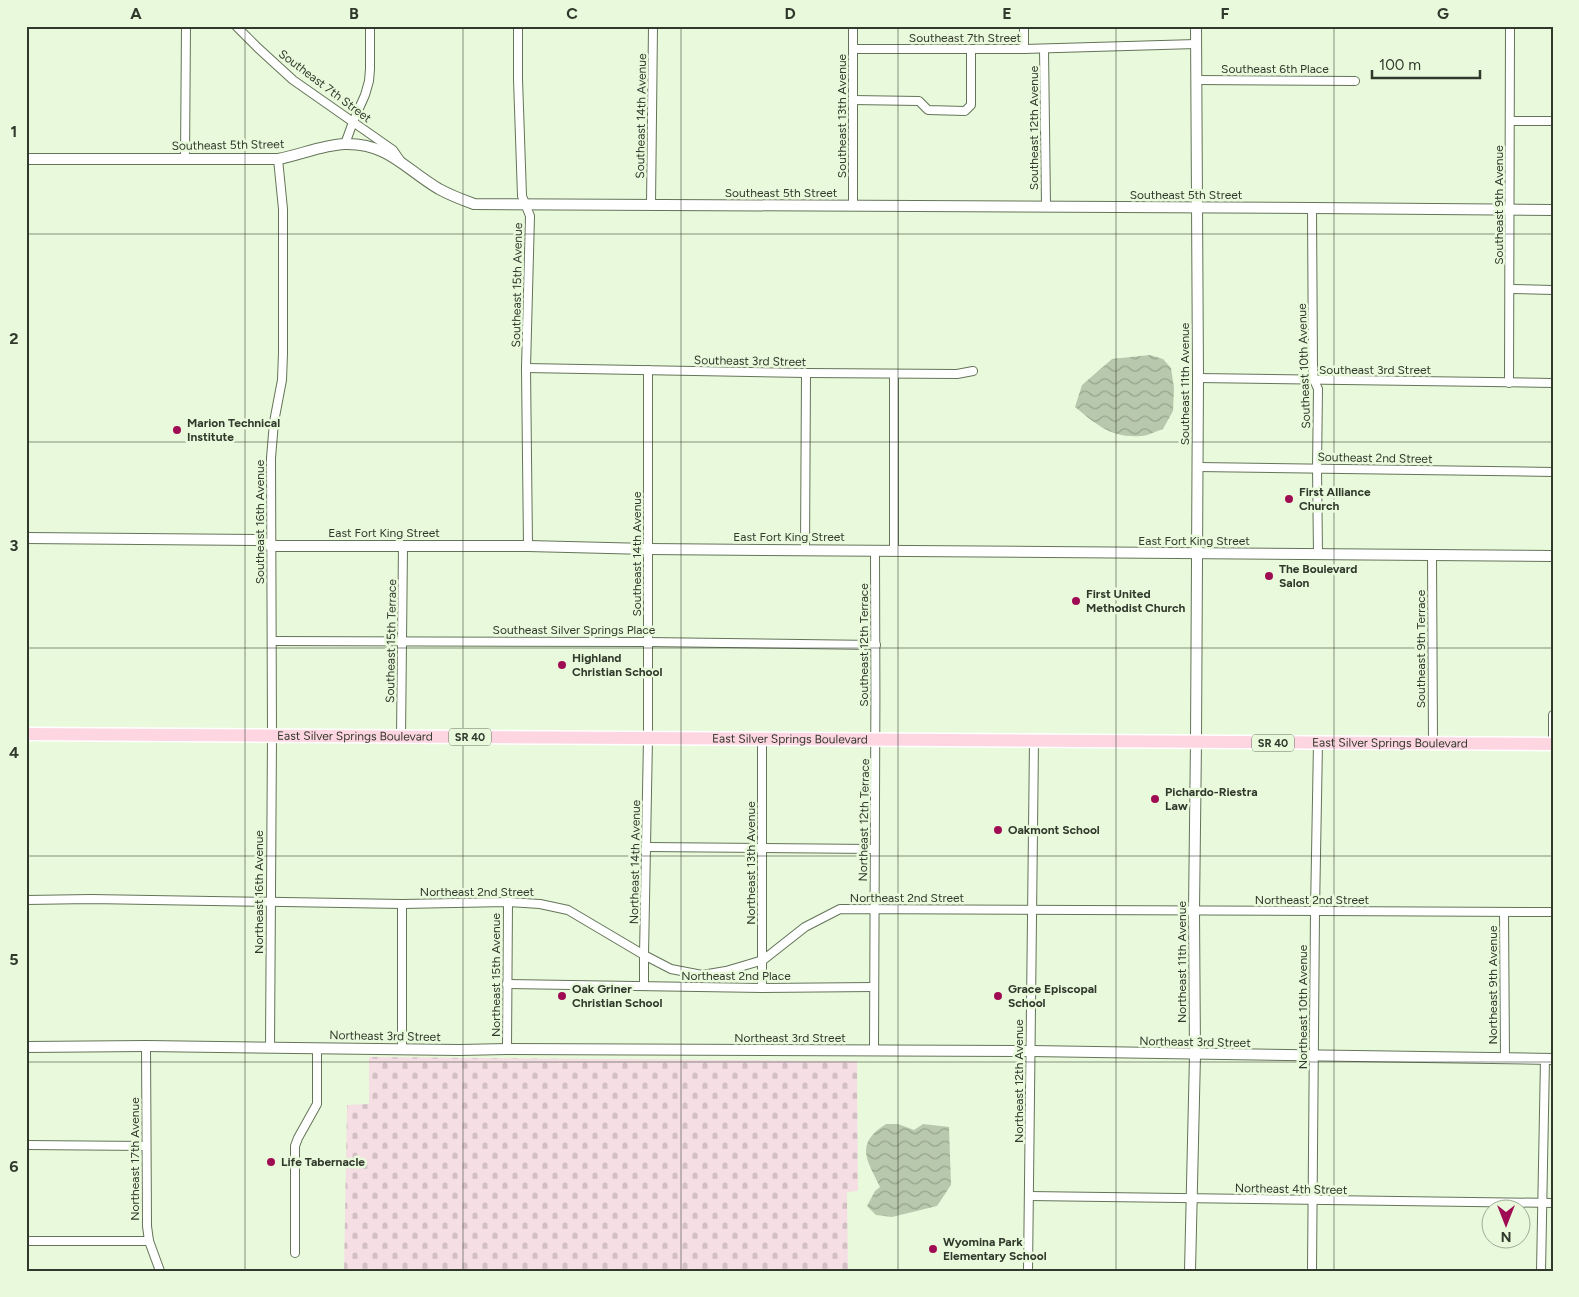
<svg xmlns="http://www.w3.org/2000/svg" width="1579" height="1297" font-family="Figtree,sans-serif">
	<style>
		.cemetery { fill: url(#cemetery-stones) }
		.water { fill: url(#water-waves) }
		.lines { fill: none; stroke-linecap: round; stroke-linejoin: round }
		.minor-casing { stroke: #657459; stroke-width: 10 }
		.tertiary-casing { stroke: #657459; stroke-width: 12 }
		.primary-casing { stroke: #fff; stroke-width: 15 }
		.minor { stroke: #fff; stroke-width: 8 }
		.tertiary { stroke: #fff; stroke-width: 10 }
		.primary { stroke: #fed6e2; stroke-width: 12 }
		.grid { fill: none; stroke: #31382c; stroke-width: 1; stroke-opacity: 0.55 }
		.poi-dot { fill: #a00c53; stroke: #e8fadb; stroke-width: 2 }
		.labels { text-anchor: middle; stroke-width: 5; stroke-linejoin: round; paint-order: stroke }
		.shield { fill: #e8fadb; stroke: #687260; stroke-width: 1 }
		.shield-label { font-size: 11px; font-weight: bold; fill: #31382c }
		.street-label { font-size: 12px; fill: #31382c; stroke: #e8fadb }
		.poi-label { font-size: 12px; font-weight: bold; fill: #31382c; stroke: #e8fadb; text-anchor: start }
		.neatline { fill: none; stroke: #31382c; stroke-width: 2 }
		.grid-label { font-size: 16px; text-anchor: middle; font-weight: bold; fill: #31382c }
	</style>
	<defs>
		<pattern id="cemetery-stones" width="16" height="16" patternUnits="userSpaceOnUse" patternTransform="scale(1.25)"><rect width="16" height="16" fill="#f5dee4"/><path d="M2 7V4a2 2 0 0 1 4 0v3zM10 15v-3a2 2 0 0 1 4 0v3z" fill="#d2bfc4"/></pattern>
		<pattern id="water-waves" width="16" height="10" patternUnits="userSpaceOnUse" patternTransform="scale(1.25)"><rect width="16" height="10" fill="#b8c8ac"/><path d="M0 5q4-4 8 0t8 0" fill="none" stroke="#96a38c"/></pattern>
	</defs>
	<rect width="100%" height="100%" fill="#e8fadb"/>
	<!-- cemetery -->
	<path class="cemetery" d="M 369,1057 L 857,1061 L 858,1191 L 847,1192 L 848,1271 L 344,1271 L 347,1105 L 369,1104 Z"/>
	<!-- water -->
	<g class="water">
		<path d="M 1150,355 L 1163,359 L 1171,368 L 1174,388 L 1173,411 L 1163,429 C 1156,431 1148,436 1141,436 C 1111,438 1097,425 1075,407 L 1082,385 L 1112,359 Z"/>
		<path d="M 886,1124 L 898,1124 L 914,1130 L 923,1124 L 949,1127 L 951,1185 L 937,1206 L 892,1217 L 876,1215 L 867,1206 L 875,1191 L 880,1187 C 867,1160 854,1144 886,1124 Z"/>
	</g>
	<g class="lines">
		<defs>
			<g id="minor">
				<path d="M 236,26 L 258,48 L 293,80 L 393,150 L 400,160"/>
				<path d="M 518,26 L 518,79 L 522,196 L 530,216 L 526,368 L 528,546"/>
				<path d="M 1024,26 L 1024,49"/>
				<path d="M 853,49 L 1024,49 L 1196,44"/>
				<path d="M 1044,49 L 1046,206"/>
				<path d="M 1196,80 L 1355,81"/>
				<path d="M 853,100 L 919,101 L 928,110 L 965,111 L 971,105 L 971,49"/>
				<path d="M 1510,121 L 1553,121"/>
				<path d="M 345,144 L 353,122 L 365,95 L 369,81 L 370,69 L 370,26"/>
				<path d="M 185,158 L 186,26"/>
				<path d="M 651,205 L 653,26"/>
				<path d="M 853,206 L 853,26"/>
				<path d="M 1312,208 L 1313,372 L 1314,380 L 1318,389 L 1317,468 L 1318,554"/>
				<path d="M 1510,289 L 1553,290"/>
				<path d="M 526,368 L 806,373 L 957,374 L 973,371"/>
				<path d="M 1198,378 L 1553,383"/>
				<path d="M 1509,383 L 1510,26"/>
				<path d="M 1198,467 L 1553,472"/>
				<path d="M 805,550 L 806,373"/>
				<path d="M 894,551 L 894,374"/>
				<path d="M 1432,556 L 1433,743"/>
				<path d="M 272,641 L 648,642 L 876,645"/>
				<path d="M 401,737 L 403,546"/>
				<path d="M 762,739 L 762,988"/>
				<path d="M 1553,744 L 1553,715"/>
				<path d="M 647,847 L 874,849"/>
				<path d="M 26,900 L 91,899 L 402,904 L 508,902 L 540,904 L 568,910 L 644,955 L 671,969 L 702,975 L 726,971 L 763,960 L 805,927 L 840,909 L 1553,912"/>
				<path d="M 402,904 L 402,1049"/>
				<path d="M 1504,912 L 1505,1058"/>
				<path d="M 507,984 L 762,988 L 874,987"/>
				<path d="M 644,986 L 644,955 L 648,738 L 648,370"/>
				<path d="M 146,1046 L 147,1226 L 149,1241 L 160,1271"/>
				<path d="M 270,1047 L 272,736 L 271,458 L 274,422 L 282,380 L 283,353 L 283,209 L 278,159"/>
				<path d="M 507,1049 L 508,902"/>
				<path d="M 874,1051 C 875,884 876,717 875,550"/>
				<path d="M 26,1145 L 146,1146"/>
				<path d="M 1029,1196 L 1553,1203"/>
				<path d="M 26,1241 L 149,1241"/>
				<path d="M 295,1253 L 295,1146 L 298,1138 L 317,1104 L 317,1048"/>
				<path d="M 1028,1271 L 1034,741"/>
				<path d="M 1312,1271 L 1315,911 L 1318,743"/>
				<path d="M 1541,1271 L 1545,1059"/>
			</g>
			<g id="tertiary">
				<path d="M 26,159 L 278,159 C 300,155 322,145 345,144 C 388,143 405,169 439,189 C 450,195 463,200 474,204 L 1312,208 L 1553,210"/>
				<path d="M 26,538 L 257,540 L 272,546 L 528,546 L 648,549 L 1553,556"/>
				<path d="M 26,1047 L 146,1046 L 459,1050 L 507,1049 L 1031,1051 L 1553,1059"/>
				<path d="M 1190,1271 L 1195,1055 L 1194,910 L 1196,742 L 1198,378 L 1196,26"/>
			</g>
			<g id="primary">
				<path id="s1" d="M 26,734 L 1553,744"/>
			</g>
		</defs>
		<!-- minor casing -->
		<use href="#minor" class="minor-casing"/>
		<!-- tertiary casing -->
		<use href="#tertiary" class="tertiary-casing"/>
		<!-- primary casing -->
		<use href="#primary" class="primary-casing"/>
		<!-- minor -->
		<use href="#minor" class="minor"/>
		<!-- tertiary -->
		<use href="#tertiary" class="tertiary"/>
		<!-- primary -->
		<use href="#primary" class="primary"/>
	</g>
	<!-- grid -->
	<path class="grid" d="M 245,26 L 245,1271M 463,26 L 463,1271M 681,26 L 681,1271M 898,26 L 898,1271M 1116,26 L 1116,1271M 1334,26 L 1334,1271M 26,234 L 1553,234M 26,442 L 1553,442M 26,648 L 1553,648M 26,856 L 1553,856M 26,1062 L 1553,1062"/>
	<!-- markers -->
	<g class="poi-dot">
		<circle cx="177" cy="430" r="5"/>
		<circle cx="1289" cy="499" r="5"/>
		<circle cx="1269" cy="576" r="5"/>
		<circle cx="1076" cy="601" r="5"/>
		<circle cx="562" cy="665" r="5"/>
		<circle cx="1155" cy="799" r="5"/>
		<circle cx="998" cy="830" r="5"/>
		<circle cx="562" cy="996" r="5"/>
		<circle cx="998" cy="996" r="5"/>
		<circle cx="271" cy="1162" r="5"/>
		<circle cx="933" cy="1249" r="5"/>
	</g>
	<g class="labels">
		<!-- shield labels -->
		<g class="shield">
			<rect x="449" y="728.5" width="42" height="17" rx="4"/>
			<rect x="1252" y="734.5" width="42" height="17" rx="4"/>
		</g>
		<g class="shield-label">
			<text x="470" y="741">SR 40</text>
			<text x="1273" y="747">SR 40</text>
		</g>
		<!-- street labels -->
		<g class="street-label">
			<text x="965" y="42">Southeast 7th Street</text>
			<text x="1275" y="73">Southeast 6th Place</text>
			<text transform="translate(325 86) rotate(37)" y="4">Southeast 7th Street</text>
			<text transform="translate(641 116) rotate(-89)" y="4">Southeast 14th Avenue</text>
			<text transform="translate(842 116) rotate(-90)" y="4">Southeast 13th Avenue</text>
			<text transform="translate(1034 128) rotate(-90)" y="4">Southeast 12th Avenue</text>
			<text transform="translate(228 145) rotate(-1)" y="4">Southeast 5th Street</text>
			<text x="781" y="197">Southeast 5th Street</text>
			<text x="1186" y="199">Southeast 5th Street</text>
			<text transform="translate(1499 205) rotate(-90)" y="4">Southeast 9th Avenue</text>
			<text transform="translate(517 285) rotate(-89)" y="4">Southeast 15th Avenue</text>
			<text transform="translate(750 361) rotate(1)" y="4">Southeast 3rd Street</text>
			<text transform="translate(1304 366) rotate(-92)" y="4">Southeast 10th Avenue</text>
			<text x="1375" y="374">Southeast 3rd Street</text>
			<text transform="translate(1185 384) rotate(-90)" y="4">Southeast 11th Avenue</text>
			<text transform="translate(1375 458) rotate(1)" y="4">Southeast 2nd Street</text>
			<text transform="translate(260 522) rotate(-90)" y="4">Southeast 16th Avenue</text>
			<text x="384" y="537">East Fort King Street</text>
			<text x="789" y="541">East Fort King Street</text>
			<text x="1194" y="545">East Fort King Street</text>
			<text transform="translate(637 554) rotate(-90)" y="4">Southeast 14th Avenue</text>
			<text x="574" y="634">Southeast Silver Springs Place</text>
			<text transform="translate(391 641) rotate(-89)" y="4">Southeast 15th Terrace</text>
			<text transform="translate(864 645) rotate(-90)" y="4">Southeast 12th Terrace</text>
			<text transform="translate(1421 649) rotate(-90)" y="4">Southeast 9th Terrace</text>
			<text dy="4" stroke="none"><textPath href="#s1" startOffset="329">East Silver Springs Boulevard</textPath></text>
			<text dy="4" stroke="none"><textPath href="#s1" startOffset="764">East Silver Springs Boulevard</textPath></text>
			<text dy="4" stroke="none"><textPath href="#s1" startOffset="1364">East Silver Springs Boulevard</textPath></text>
			<text transform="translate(864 820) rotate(-89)" y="4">Northeast 12th Terrace</text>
			<text transform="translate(635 862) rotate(-89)" y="4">Northeast 14th Avenue</text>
			<text transform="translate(751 863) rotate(-90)" y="4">Northeast 13th Avenue</text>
			<text transform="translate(259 892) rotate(-90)" y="4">Northeast 16th Avenue</text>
			<text x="477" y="896">Northeast 2nd Street</text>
			<text x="907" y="902">Northeast 2nd Street</text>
			<text x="1312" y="904">Northeast 2nd Street</text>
			<text transform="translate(1182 962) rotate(-90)" y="4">Northeast 11th Avenue</text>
			<text transform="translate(496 975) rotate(-90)" y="4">Northeast 15th Avenue</text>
			<text x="736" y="980">Northeast 2nd Place</text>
			<text transform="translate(1493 985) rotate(-90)" y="4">Northeast 9th Avenue</text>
			<text transform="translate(1303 1007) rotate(-90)" y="4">Northeast 10th Avenue</text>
			<text transform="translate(385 1036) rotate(1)" y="4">Northeast 3rd Street</text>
			<text x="790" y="1042">Northeast 3rd Street</text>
			<text transform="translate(1195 1042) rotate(1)" y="4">Northeast 3rd Street</text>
			<text transform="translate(1019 1081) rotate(-90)" y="4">Northeast 12th Avenue</text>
			<text transform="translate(135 1159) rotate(-90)" y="4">Northeast 17th Avenue</text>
			<text transform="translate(1291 1189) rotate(1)" y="4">Northeast 4th Street</text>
		</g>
		<!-- poi labels -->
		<g class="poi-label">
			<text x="187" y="427">Marion Technical<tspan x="187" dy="14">Institute</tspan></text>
			<text x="1299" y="496">First Alliance<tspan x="1299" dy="14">Church</tspan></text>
			<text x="1279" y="573">The Boulevard<tspan x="1279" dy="14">Salon</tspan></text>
			<text x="1086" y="598">First United<tspan x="1086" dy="14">Methodist Church</tspan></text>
			<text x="572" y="662">Highland<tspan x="572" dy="14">Christian School</tspan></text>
			<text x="1165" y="796">Pichardo-Riestra<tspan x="1165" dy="14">Law</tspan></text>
			<text x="1008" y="834">Oakmont School</text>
			<text x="572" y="993">Oak Griner<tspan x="572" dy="14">Christian School</tspan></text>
			<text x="1008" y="993">Grace Episcopal<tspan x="1008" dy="14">School</tspan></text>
			<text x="281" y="1166">Life Tabernacle</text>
			<text x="943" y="1246">Wyomina Park<tspan x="943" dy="14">Elementary School</tspan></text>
		</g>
	</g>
	<!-- border -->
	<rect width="1579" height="1297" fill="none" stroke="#e8fadb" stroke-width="55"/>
	<!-- north arrow -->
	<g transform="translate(1506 1224) rotate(180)"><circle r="24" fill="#e8fadb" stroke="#9fac95"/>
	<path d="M0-4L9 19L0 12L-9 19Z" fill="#a00c53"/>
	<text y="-8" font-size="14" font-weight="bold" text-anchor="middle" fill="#31382c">N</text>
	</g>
	<!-- scale -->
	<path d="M1372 70v8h108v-8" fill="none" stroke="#31382c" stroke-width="2.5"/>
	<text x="1379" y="70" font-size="15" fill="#31382c" stroke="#e8fadb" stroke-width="4" paint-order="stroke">100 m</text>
	<rect x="28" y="28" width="1524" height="1242" class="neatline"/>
	<g class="grid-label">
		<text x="136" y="19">A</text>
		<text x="354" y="19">B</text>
		<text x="572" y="19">C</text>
		<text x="790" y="19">D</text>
		<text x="1007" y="19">E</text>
		<text x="1225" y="19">F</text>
		<text x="1443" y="19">G</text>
		<text x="14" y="137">1</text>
		<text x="14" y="344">2</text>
		<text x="14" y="551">3</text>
		<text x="14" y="758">4</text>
		<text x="14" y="965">5</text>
		<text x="14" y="1172">6</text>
	</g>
</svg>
